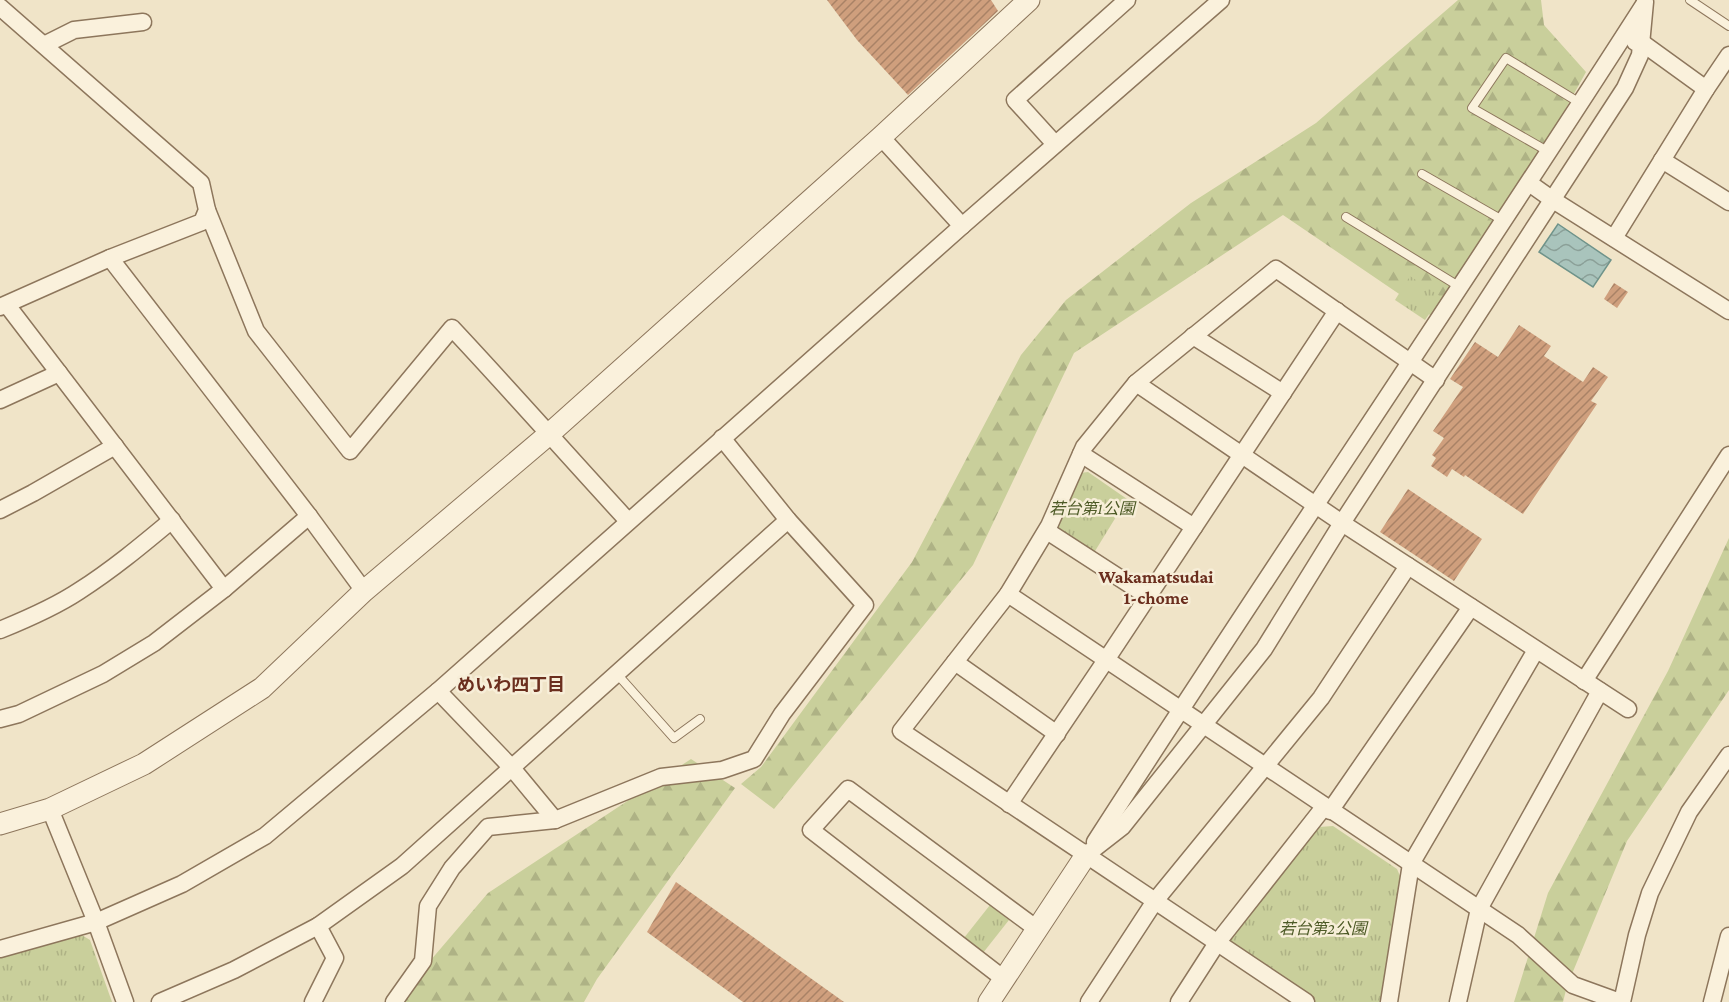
<svg xmlns="http://www.w3.org/2000/svg" width="1729" height="1002" font-family="'Crimson Pro','Noto Sans JP',serif">
	<style>
		.forest { fill: url(#forest-firs) }
		.park { fill: url(#park-tufts) }
		.water { fill: url(#water-waves); stroke: #6f938a; stroke-width: 1.5 }
		.building { fill: url(#building-hatch) }
		.lines { fill: none; stroke-linecap: round; stroke-linejoin: round }
		.service-casing { stroke: #8d765c; stroke-width: 10 }
		.minor-casing { stroke: #8d765c; stroke-width: 19 }
		.tertiary-casing { stroke: #8d765c; stroke-width: 23 }
		.service { stroke: #faf1dc; stroke-width: 8 }
		.minor { stroke: #faf1dc; stroke-width: 16 }
		.tertiary { stroke: #faf1dc; stroke-width: 21 }
		.labels { text-anchor: middle; stroke-width: 5; stroke-linejoin: round; paint-order: stroke }
		.park-label { font-size: 16px; font-style: italic; fill: #4d5a26; stroke: #f7eed8 }
		.neighbourhood-label { font-size: 18px; font-weight: bold; fill: #6b2e1e; stroke: #f7eed8 }
	</style>
	<defs>
		<pattern id="forest-firs" width="22" height="20" patternUnits="userSpaceOnUse" patternTransform="scale(1.5)"><rect width="22" height="20" fill="#c9cf9b"/><path d="M5 1l3.5 6h-7zM16 11l3.5 6h-7z" fill="#aeb285"/></pattern>
		<pattern id="park-tufts" width="24" height="20" patternUnits="userSpaceOnUse" patternTransform="scale(1.5)"><rect width="24" height="20" fill="#c9cf9b"/><path d="M3 7l-1-3M5 7V3M7 7l1-3M15 17l-1-3M17 17v-4M19 17l1-3" fill="none" stroke="#aeb285"/></pattern>
		<pattern id="water-waves" width="16" height="10" patternUnits="userSpaceOnUse" patternTransform="scale(1.5)"><rect width="16" height="10" fill="#a9c4bc"/><path d="M0 5q4-4 8 0t8 0" fill="none" stroke="#8ba098"/></pattern>
		<pattern id="building-hatch" width="6" height="6" patternUnits="userSpaceOnUse" patternTransform="scale(1.5)"><rect width="6" height="6" fill="#cf9f7d"/><path d="M-1 1l2-2M0 6l6-6M5 7l2-2" fill="none" stroke="#a98266"/></pattern>
	</defs>
	<rect width="100%" height="100%" fill="#f0e4c8"/>
	<!-- forest -->
	<g class="forest">
		<path d="M 1458,0 L 1541,0 L 1544,25 L 1586,72 L 1529,175 L 1433,317 L 1283,215 L 1074,353 L 973,565 L 774,809 L 741,784 L 761,767 L 912,562 L 1021,355 L 1066,300 L 1191,203 L 1316,123 Z"/>
		<path d="M 1729,538 L 1729,690 L 1627,841 L 1567,986 L 1563,1002 L 1514,1002 L 1548,893 L 1668,671 Z"/>
		<path d="M 691,759 L 735,788 L 597,979 L 584,1002 L 395,1002 L 488,893 Z"/>
	</g>
	<!-- park -->
	<g class="park">
		<path d="M 1410,276 L 1441,297 L 1425,320 L 1395,300 Z"/>
		<path d="M 1088,472 L 1127,499 L 1092,556 L 1058,534 L 1055,523 L 1080,473 Z"/>
		<path d="M 1333,826 L 1397,869 L 1400,876 L 1380,1002 L 1310,1002 L 1229,950 L 1229,937 L 1319,827 Z"/>
		<path d="M 990,905 L 1009,920 L 979,958 L 960,943 Z"/>
		<path d="M 80,934 L 90,940 L 112,1002 L 0,1002 L 0,957 Z"/>
	</g>
	<!-- water -->
	<path class="water" d="M 1558,224 L 1611,260 L 1593,287 L 1539,252 Z"/>
	<!-- building -->
	<g class="building">
		<path d="M 827,0 L 991,0 L 998,11 L 908,95 L 857,40 Z"/>
		<path d="M 1614,283 L 1628,292 L 1617,308 L 1604,299 Z"/>
		<path d="M 1519,325 L 1551,346 L 1544,356 L 1583,382 L 1593,367 L 1608,377 L 1591,401 L 1597,404 L 1523,514 L 1465,475 L 1464,477 L 1452,469 L 1447,477 L 1431,466 L 1436,458 L 1432,455 L 1444,438 L 1433,431 L 1463,387 L 1450,379 L 1475,342 L 1498,357 Z"/>
		<path d="M 1408,489 L 1482,539 L 1454,581 L 1380,532 Z"/>
		<path d="M 676,882 L 844,1002 L 743,1002 L 647,932 Z"/>
	</g>
	<g class="lines">
		<defs>
			<g id="service">
				<path d="M 1690,0 L 1729,26"/>
				<path d="M 1549,152 L 1472,108 L 1506,58 L 1580,103"/>
				<path d="M 1422,174 L 1504,221"/>
				<path d="M 1346,217 L 1460,287"/>
				<path d="M 617,674 L 674,738 L 700,719"/>
			</g>
			<g id="minor">
				<path d="M 0,7 L 201,183 L 207,210 L 202,222 L 110,258 L 0,307"/>
				<path d="M 1635,42 L 1641,42 L 1706,89"/>
				<path d="M 44,45 L 74,30 L 143,22"/>
				<path d="M 881,137 L 962,226"/>
				<path d="M 1055,144 L 1015,100 L 1127,0"/>
				<path d="M 1662,160 L 1729,202"/>
				<path d="M 1529,183 L 1553,200 L 1729,311"/>
				<path d="M 207,210 L 256,331 L 350,451 L 452,328 C 512,392 569,457 628,521"/>
				<path d="M 1614,238 L 1706,89 L 1729,55"/>
				<path d="M 110,258 L 309,516 L 364,591"/>
				<path d="M 7,305 L 224,589"/>
				<path d="M 1193,336 L 1283,393"/>
				<path d="M 1136,383 L 1342,523 L 1628,709"/>
				<path d="M 0,400 L 59,373"/>
				<path d="M 1081,454 L 1194,527"/>
				<path d="M 0,510 L 33,493 L 115,446"/>
				<path d="M 1047,531 L 1149,597"/>
				<path d="M 1008,594 L 1518,935 L 1573,985 L 1620,1002"/>
				<path d="M 0,630 C 27,619 55,607 79,591 C 112,570 142,545 172,520"/>
				<path d="M 955,662 L 1057,734"/>
				<path d="M 1584,681 L 1729,455"/>
				<path d="M 438,691 L 512,768 L 555,820"/>
				<path d="M 0,719 L 19,714 L 103,674 L 154,643 L 224,589 L 309,516"/>
				<path d="M 1009,804 L 1106,660 L 1337,311"/>
				<path d="M 50,809 L 96,922 L 125,1002"/>
				<path d="M 1330,811 L 1471,607"/>
				<path d="M 1095,842 C 1275,562 1463,287 1643,6"/>
				<path d="M 1086,855 L 1122,827 L 1264,649 L 1342,523 L 1625,88 L 1640,55 L 1645,2"/>
				<path d="M 0,949 L 96,922 L 182,884 L 265,836 L 438,691 L 962,226 L 1221,0"/>
				<path d="M 1004,979 L 811,830 L 848,789 L 1037,929"/>
				<path d="M 160,1002 L 234,970 L 318,926 L 402,866 L 788,520"/>
				<path d="M 313,1002 L 335,958 L 318,926"/>
				<path d="M 394,1002 L 423,961 L 428,906 L 452,868 L 488,827 L 555,820 L 661,777 L 722,770 L 754,759 L 782,714 L 865,605 L 788,520 L 722,438"/>
				<path d="M 1089,1002 L 1155,901 L 1321,698 L 1408,566"/>
				<path d="M 1179,1002 L 1217,943 L 1324,807"/>
				<path d="M 1306,1002 L 901,731 L 1008,594 L 1049,526 L 1084,447 L 1136,383 L 1276,269 L 1436,380"/>
				<path d="M 1389,1002 L 1411,864 L 1536,650"/>
				<path d="M 1458,1002 L 1479,909 L 1600,691"/>
				<path d="M 1622,1002 L 1637,935 L 1650,893 L 1689,812 L 1729,755"/>
				<path d="M 1712,1002 L 1729,936"/>
			</g>
			<g id="tertiary">
				<path d="M 0,824 L 50,809 L 144,764 L 262,688 L 364,591 L 548,435 L 881,137 L 1029,0"/>
				<path d="M 989,1002 L 1086,855"/>
			</g>
		</defs>
		<!-- service casing -->
		<use href="#service" class="service-casing"/>
		<!-- minor casing -->
		<use href="#minor" class="minor-casing"/>
		<!-- tertiary casing -->
		<use href="#tertiary" class="tertiary-casing"/>
		<!-- service -->
		<use href="#service" class="service"/>
		<!-- minor -->
		<use href="#minor" class="minor"/>
		<!-- tertiary -->
		<use href="#tertiary" class="tertiary"/>
	</g>
	<g class="labels">
		<!-- park labels -->
		<g class="park-label">
			<text x="1092" y="514">若台第1公園</text>
			<text x="1323" y="934">若台第2公園</text>
		</g>
		<!-- neighbourhood labels -->
		<g class="neighbourhood-label">
			<text x="1156" y="583">Wakamatsudai<tspan x="1156" dy="21">1-chome</tspan></text>
			<text x="511" y="691">めいわ四丁目</text>
		</g>
	</g>
</svg>
